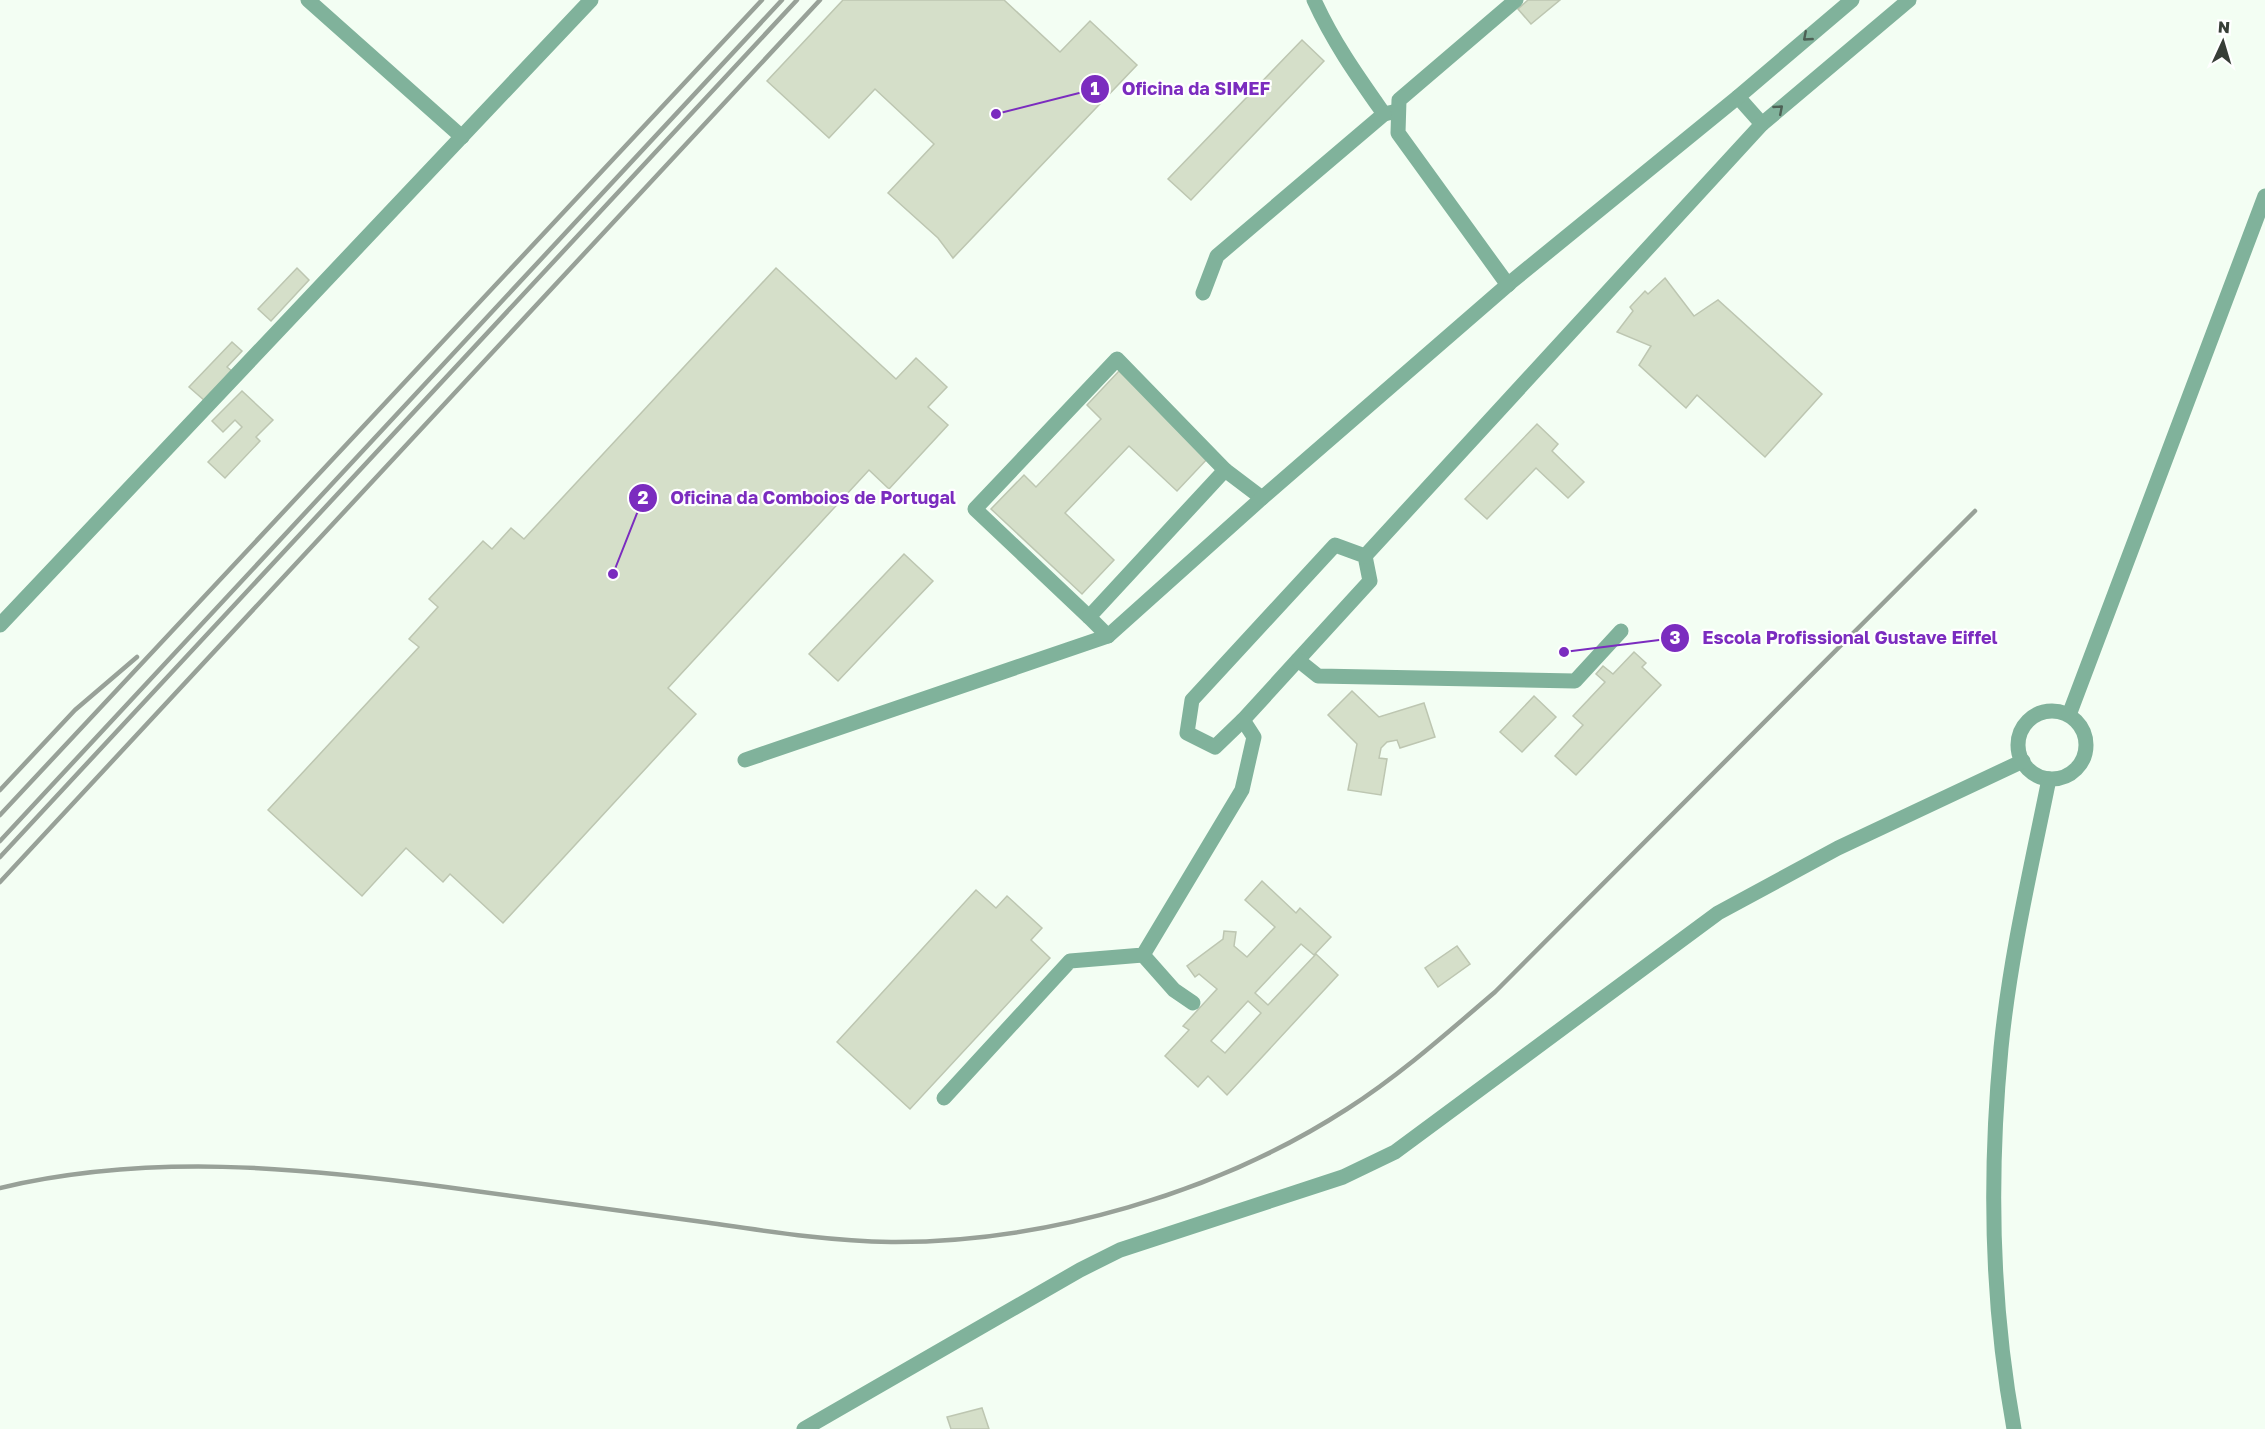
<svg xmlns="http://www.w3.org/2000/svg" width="2265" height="1429" font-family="'Golos Text',sans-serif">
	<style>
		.building { fill: #d5dfc9; stroke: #bdc6b1; stroke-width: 1.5; fill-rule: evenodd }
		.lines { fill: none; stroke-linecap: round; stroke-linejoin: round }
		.minor { stroke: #80b29b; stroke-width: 15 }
		.rail { stroke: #98a198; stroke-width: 4.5 }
		.oneway { stroke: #4d6155 }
		.leader { fill: none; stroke: #7b2cbf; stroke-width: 2 }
		.callout-dot { fill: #7b2cbf; stroke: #fff; stroke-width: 2 }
		.mark-label { font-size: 18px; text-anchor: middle; font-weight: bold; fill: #fff }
		.callout-label { font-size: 18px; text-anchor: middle; font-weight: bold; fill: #7b2cbf; stroke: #fff; stroke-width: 4.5; stroke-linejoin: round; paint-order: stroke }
	</style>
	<rect width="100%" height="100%" fill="#f3fef3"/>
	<!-- building -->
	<g class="building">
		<path d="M 843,0 L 1004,0 L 1060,52 L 1090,21 L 1137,65 L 953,258 L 938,238 L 888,193 L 934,144 L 875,89 L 829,138 L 767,81 Z"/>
		<path d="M 1528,0 L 1560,0 L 1531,24 L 1518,9 Z"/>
		<path d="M 1302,40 L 1324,61 L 1191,200 L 1168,179 Z"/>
		<path d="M 297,268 L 309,280 L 271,321 L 258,309 Z"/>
		<path d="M 776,268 L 896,379 L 916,358 L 947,387 L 928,407 L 948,425 L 889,489 L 869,470 L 668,688 L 696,714 L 503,923 L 450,874 L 443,882 L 406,848 L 362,896 L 268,810 L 419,647 L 409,639 L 438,607 L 429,599 L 483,541 L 492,549 L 511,528 L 524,539 Z"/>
		<path d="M 1665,278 L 1694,316 L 1718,300 L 1822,394 L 1765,457 L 1697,395 L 1686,408 L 1639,365 L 1651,346 L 1617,332 L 1633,311 L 1630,307 L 1645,291 L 1648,294 Z"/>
		<path d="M 232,342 L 242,351 L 227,367 L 233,372 L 205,401 L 189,387 Z"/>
		<path d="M 1119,371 L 1209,457 L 1177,491 L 1129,446 L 1065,513 L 1114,560 L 1082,594 L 991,509 L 1024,475 L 1036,487 L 1101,419 L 1087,405 Z"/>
		<path d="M 242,391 L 273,420 L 256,437 L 260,441 L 225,478 L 208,462 L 242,427 L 235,420 L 223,432 L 212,421 Z"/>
		<path d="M 1537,424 L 1558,444 L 1552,451 L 1584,482 L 1568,498 L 1536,468 L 1487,519 L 1465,499 Z"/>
		<path d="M 904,554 L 933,581 L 838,681 L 809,654 Z"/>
		<path d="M 1634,652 L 1646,663 L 1642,667 L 1661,685 L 1576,775 L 1555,756 L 1583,725 L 1573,716 L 1605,682 L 1596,674 L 1603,666 L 1613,674 Z"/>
		<path d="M 1352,691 L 1379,717 L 1424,703 L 1435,737 L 1400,748 L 1397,740 L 1387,742 L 1381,748 L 1379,758 L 1387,759 L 1381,795 L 1348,790 L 1357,744 L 1328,715 Z"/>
		<path d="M 1534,696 L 1556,717 L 1522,752 L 1500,732 Z"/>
		<path d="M 1262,881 L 1296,913 L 1300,908 L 1331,937 L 1314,955 L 1301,944 L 1255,993 L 1268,1005 L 1316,954 L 1338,975 L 1227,1095 L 1208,1076 L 1198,1087 L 1165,1056 L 1189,1030 L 1183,1026 L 1217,989 L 1199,974 L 1195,977 L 1187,966 L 1223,939 L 1224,931 L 1236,932 L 1234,946 L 1247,957 L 1275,927 L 1245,900 ZM 1248,1001 L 1261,1013 L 1225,1053 L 1211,1041 Z"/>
		<path d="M 976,890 L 996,908 L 1007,896 L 1042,928 L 1031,940 L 1050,958 L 910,1109 L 837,1042 Z"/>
		<path d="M 1457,946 L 1470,964 L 1438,987 L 1425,968 Z"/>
		<path d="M 982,1408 L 989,1429 L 951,1429 L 947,1417 Z"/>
	</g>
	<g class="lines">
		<!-- minor -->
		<g class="minor">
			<path d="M 308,0 L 462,137"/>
			<path d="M 1314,0 C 1333,42 1358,77 1384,114 L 1393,112"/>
			<path d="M 1738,97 L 1762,124 L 1909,0"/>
			<path d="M 1508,285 L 1398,133 L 1399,100 L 1516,0"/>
			<path d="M 1203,293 L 1217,256 L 1384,114"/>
			<path d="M 1335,545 L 1365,556 L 1370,581 L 1243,720 L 1215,747 L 1187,733 L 1192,700 Z"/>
			<path d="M 1365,556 L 1762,124"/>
			<path d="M 1089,617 L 975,509 L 1117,359 L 1225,470"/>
			<path d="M 0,625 L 591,0"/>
			<path d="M 1108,636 L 1089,617 L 1225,470 L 1262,498"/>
			<path d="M 1298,660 L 1318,676 L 1575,681 L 1621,631"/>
			<circle cx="2052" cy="745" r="34"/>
			<path d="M 2069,715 L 2265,196"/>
			<path d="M 745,760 L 1108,636 L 1262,498 L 1511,282 L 1738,97 L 1852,0"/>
			<path d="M 1143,955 L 1174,990 L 1193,1003"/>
			<path d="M 944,1098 L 1070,961 L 1143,955 L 1242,790 L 1254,737 L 1243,720"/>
			<path d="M 804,1429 L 1080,1270 L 1120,1250 L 1343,1177 L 1395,1152 L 1718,913 L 1838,848 L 2023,761"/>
			<path d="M 2014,1429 C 1991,1304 1989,1174 2001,1048 C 2010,957 2031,868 2049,779"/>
		</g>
		<!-- rail -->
		<g class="rail">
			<path d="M 0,790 L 75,710 L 137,657"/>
			<path d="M 0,815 L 762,0"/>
			<path d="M 0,841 L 782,0"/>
			<path d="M 0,857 L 797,0"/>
			<path d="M 0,882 L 820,0"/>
			<path d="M 0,1188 C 148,1153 297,1167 446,1187 C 532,1199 618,1211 703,1222 C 766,1231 828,1241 891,1242 C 1045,1243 1217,1193 1347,1109 C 1400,1075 1447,1033 1495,992 L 1975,511"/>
		</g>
	</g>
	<!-- one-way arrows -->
	<defs><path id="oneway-chevron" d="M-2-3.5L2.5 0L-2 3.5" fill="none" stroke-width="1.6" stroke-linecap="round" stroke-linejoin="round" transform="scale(1.5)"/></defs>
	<g class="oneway">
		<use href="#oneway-chevron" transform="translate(1807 37) rotate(139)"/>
		<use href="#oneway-chevron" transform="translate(1779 109) rotate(-41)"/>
	</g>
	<!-- callouts -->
	<path class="leader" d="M996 114L1095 89M613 574L643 498M1564 652L1675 638"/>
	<g class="callout-dot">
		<circle cx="996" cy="114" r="6"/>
		<circle cx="613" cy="574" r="6"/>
		<circle cx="1564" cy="652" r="6"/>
		<circle cx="1095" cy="89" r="15"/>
		<circle cx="643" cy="498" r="15"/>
		<circle cx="1675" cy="638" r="15"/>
	</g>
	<g class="mark-label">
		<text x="1095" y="95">1</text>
		<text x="643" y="504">2</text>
		<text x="1675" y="644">3</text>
	</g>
	<g class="callout-label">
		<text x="1196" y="95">Oficina da SIMEF</text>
		<text x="813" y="504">Oficina da Comboios de Portugal</text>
		<text x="1850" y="644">Escola Profissional Gustave Eiffel</text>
	</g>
	<!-- north arrow -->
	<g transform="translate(2223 42) rotate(4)" stroke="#ffffff" stroke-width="4.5" paint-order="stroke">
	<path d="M0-4.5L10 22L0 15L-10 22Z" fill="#373e37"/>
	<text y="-9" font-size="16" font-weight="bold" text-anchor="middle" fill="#373e37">N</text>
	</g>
</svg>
